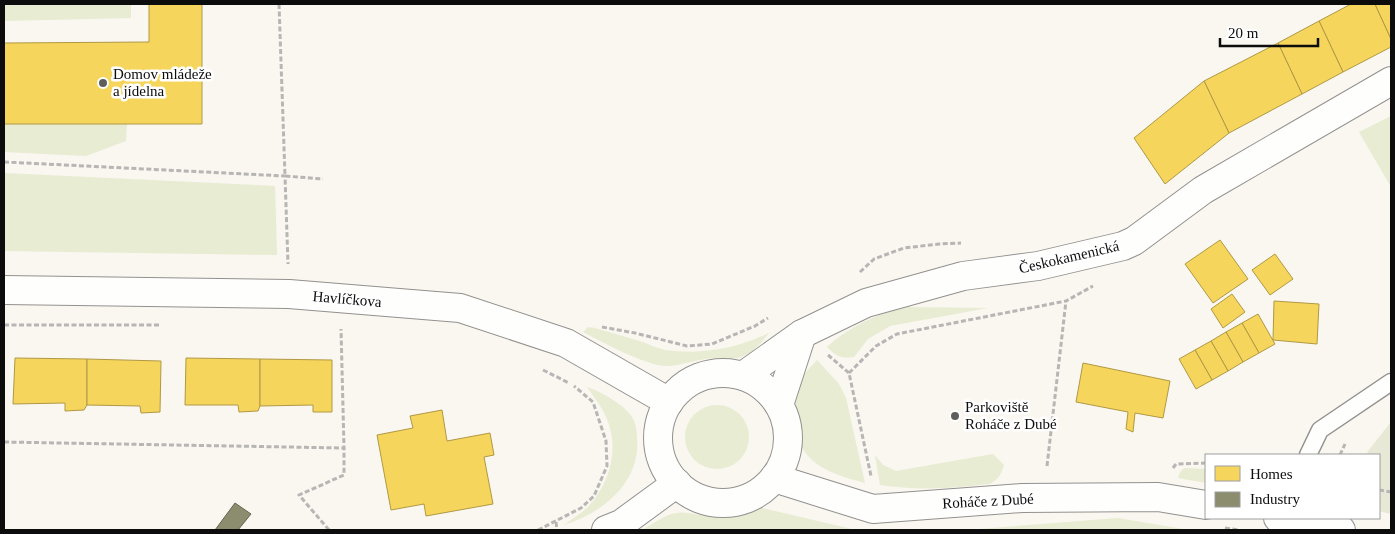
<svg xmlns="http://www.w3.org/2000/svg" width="1395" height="534" font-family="Georgia,serif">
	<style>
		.green { fill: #e7ecd2 }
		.cemetery { fill: #e8e8d6 }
		.homes { fill: #f6d55c; stroke: #b09944 }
		.industry { fill: #8c8c6e; stroke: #666651 }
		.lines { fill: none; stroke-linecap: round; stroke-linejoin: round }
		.lane-casing { stroke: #93918f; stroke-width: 19 }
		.street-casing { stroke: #93918f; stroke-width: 30 }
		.path { stroke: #b7b6b5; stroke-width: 3; stroke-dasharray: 5 2.5; stroke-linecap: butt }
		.lane { stroke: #fefefd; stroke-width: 16 }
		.street { stroke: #fefefd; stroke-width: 28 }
		.poi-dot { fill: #5f5e5c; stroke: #fff; stroke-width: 2 }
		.labels { text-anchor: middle; stroke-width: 5; stroke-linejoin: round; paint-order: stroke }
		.poi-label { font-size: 15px; fill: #0c0c0c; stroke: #fff; text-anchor: start }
		.street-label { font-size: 15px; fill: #0c0c0c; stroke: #fff }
	</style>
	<rect width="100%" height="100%" fill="#faf6f0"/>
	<!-- green -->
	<g class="green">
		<path d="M 4,4 L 131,4 L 131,18 L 4,21 Z"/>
		<path d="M 1391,116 L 1391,187 L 1359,132 Z"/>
		<path d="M 4,124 L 127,124 L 126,141 L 86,156 L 4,152 Z"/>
		<path d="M 4,173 L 275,186 L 277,255 L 4,251 Z"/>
		<path d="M 905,307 L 988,308 L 890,326 L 868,339 L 854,357 C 841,359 836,356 827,347 C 849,327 876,314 905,307 Z"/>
		<path d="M 588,327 L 595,328 C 611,333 627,337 643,342 C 650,345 657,348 665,350 C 702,355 736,349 769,333 C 759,346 747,359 729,359 C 724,359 719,358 714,358 C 698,359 683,365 668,366 C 648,367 602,342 583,332 Z"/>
		<path d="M 817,360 L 839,384 L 846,398 L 865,483 C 847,478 827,473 812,460 C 789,439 790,401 804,375 C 807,370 813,365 817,360 Z"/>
		<path d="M 587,387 C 600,391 627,406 633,419 C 636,424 637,432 637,438 C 641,482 603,513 564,525 C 572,519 582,513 589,506 C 613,479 621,441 602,409 C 597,401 592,394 587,387 Z"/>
		<circle cx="717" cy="437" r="32"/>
		<path d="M 993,454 L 1004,465 C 1001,475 998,479 990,484 C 950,488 920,491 880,485 L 875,455 L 883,465 L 896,471 Z"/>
		<path d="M 1184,468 L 1206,469 L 1206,483 L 1178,478 L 1180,472 Z"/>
		<path d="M 758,507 L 852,529 L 642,530 C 653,524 665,514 677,513 C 686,511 695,515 704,515 C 723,517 740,513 758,507 Z"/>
		<path d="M 1118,518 L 1189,530 L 966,530 Z"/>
	</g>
	<!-- cemetery -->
	<path class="cemetery" d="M 1391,422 L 1391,514 L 1379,511 L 1379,455 L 1367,455 L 1368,451 Z"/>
	<!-- homes -->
	<g class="homes">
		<path d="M 149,4 L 202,4 L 202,124 L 4,124 L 4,43 L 149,42 Z"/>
		<path d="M 1351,4 L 1375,4 L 1391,39 L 1391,47 L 1343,72 L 1319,21 Z"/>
		<path d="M 1375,4 L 1391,4 L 1391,39 Z"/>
		<path d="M 1319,21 L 1343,72 L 1302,94 L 1278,43 Z"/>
		<path d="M 1278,43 L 1302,94 L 1229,133 L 1204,81 Z"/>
		<path d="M 1204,81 L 1229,133 L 1165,184 L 1134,138 Z"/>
		<path d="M 1220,240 L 1248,279 L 1213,303 L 1185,264 Z"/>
		<path d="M 1275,254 L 1293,279 L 1270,295 L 1252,270 Z"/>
		<path d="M 1232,294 L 1245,312 L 1223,328 L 1211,309 Z"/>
		<path d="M 1274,301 L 1319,304 L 1317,344 L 1273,340 Z"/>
		<path d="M 1258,314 L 1275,344 L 1259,353 L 1242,323 Z"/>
		<path d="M 1242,323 L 1259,353 L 1243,362 L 1226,332 Z"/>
		<path d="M 1226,332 L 1243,362 L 1228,371 L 1211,341 Z"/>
		<path d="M 1211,341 L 1228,371 L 1212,380 L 1195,350 Z"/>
		<path d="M 1195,350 L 1212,380 L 1196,389 L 1179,359 Z"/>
		<path d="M 15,358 L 87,359 L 87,405 L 84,410 L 65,411 L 65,403 L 13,404 Z"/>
		<path d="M 186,358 L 260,359 L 260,406 L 258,411 L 239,412 L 238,405 L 185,405 Z"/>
		<path d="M 87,359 L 161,361 L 160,412 L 141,413 L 140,406 L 87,405 Z"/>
		<path d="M 260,359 L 332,360 L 332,412 L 313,412 L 313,405 L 260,406 Z"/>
		<path d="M 1083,363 L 1170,381 L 1163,418 L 1135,413 L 1133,432 L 1126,429 L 1128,412 L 1076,402 Z"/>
		<path d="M 442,410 L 447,441 L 490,433 L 494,455 L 484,457 L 493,504 L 426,516 L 424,504 L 391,510 L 377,435 L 413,428 L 410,416 Z"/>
	</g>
	<!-- industry -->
	<path class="industry" d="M 235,503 L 251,514 L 238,530 L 215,530 Z"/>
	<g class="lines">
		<defs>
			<path id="lane" d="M 1308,455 L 1320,430 L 1391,382"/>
			<g id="street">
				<path d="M 4,290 L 289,294 L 460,308 L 566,343 L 669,402"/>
				<circle cx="723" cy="438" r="65"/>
				<path d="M 743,376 L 802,334 L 866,303 L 963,276 L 1038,266 L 1123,246 L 1134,241 L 1203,190 L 1391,81"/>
				<path d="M 779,405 L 802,334"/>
				<path d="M 774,478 L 873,509 L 1022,498 L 1158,497 L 1206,505"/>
				<path d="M 1278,518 L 1341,530"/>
				<path d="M 606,530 L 621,524 L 677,483"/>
			</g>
		</defs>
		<!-- lane casing -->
		<use href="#lane" class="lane-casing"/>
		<!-- street casing -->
		<use href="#street" class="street-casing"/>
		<!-- path -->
		<g class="path">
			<path d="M 279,4 L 285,176 L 323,179"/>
			<path d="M 4,162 L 285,176 L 288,264"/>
			<path d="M 860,272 L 874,259 L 904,248 L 939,244 L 961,243"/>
			<path d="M 4,325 L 161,325"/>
			<path d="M 602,327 L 635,333 L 687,346 L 712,344 L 755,326 L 768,318"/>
			<path d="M 828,355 L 849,373 L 871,476"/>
			<path d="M 543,370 L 569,383"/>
			<path d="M 849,373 L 876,346 L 897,334 L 1066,301 L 1093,286"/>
			<path d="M 4,442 L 344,448 L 341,329"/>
			<path d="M 1340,455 L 1345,444"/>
			<path d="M 1047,466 L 1066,301"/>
			<path d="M 1173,468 L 1176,464 L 1206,463"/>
			<path d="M 1379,490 L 1391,492"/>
			<path d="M 556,522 L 557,530"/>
			<path d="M 1225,528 L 1239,530"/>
			<path d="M 329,530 L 299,495 L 344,475 L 344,448"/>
			<path d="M 538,530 L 581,508 L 594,496 L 607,466 L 606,441 L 593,402 L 574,386"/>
		</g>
		<!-- lane -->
		<use href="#lane" class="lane"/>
		<!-- street -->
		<use href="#street" class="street"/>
	</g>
	<!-- markers -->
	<g class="poi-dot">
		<circle cx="103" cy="83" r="5"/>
		<circle cx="955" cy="416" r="5"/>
	</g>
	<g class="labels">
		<!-- poi labels -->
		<g class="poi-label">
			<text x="113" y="79">Domov mládeže<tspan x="113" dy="17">a jídelna</tspan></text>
			<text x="965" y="412">Parkoviště<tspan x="965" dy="17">Roháče z Dubé</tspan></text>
		</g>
		<!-- street labels -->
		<g class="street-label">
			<text transform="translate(1069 257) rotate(-13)" y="5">Českokamenická</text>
			<text transform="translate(347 299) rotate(5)" y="5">Havlíčkova</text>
			<text transform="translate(988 501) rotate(-3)" y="5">Roháče z Dubé</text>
		</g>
	</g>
	<!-- border -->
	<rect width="1395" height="534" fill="none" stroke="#0c0c0c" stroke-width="10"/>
	<!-- legend -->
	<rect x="1205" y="454" width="175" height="65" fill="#ffffff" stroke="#9e9e9e"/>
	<rect x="1215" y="466" width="25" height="15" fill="#f6d55c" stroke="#9e9e9e"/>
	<text x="1250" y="479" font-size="15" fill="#0c0c0c">Homes</text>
	<rect x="1215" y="492" width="25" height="15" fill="#8c8c6e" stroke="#9e9e9e"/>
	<text x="1250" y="504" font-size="15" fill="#0c0c0c">Industry</text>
	<!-- scale -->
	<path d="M1220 38v8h98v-8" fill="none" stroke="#0c0c0c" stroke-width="2.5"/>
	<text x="1228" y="38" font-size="15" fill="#0c0c0c" stroke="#ffffff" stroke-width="4" paint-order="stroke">20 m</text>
</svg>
